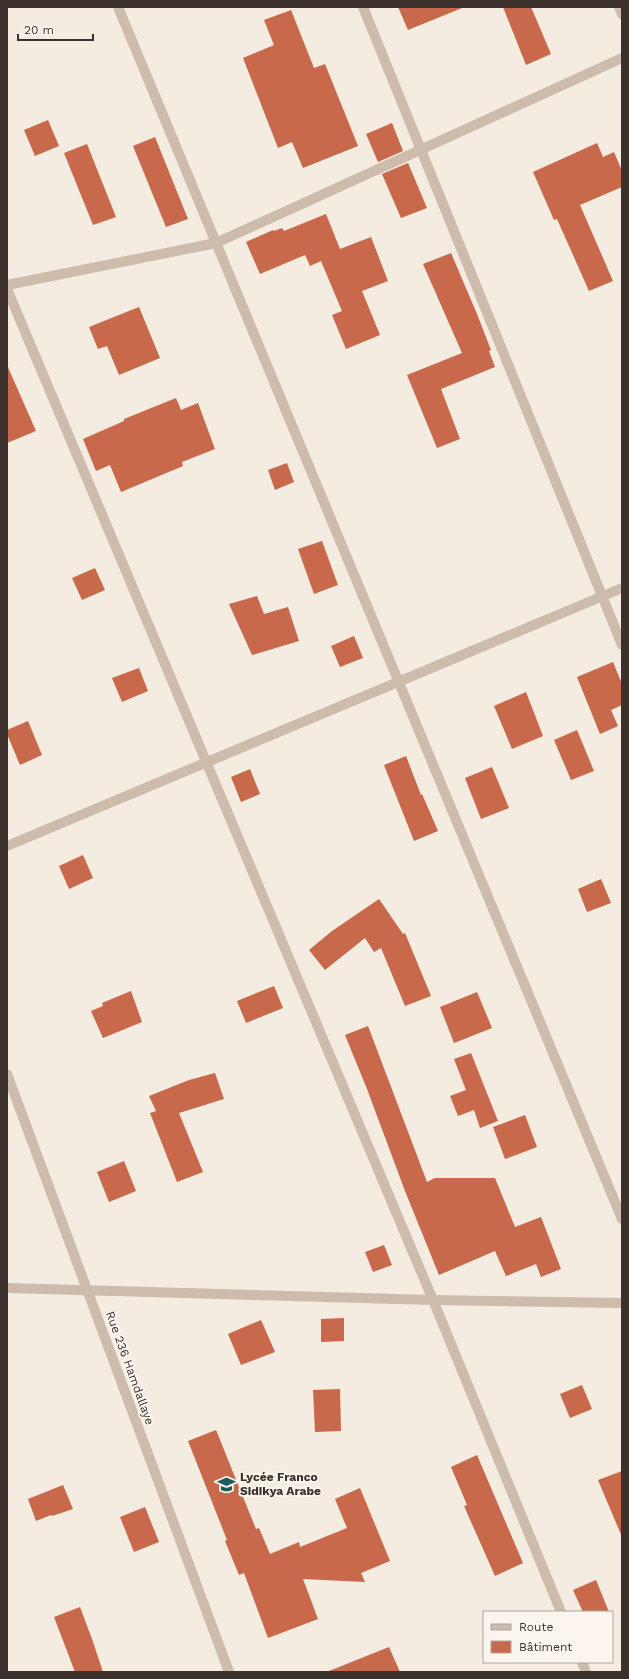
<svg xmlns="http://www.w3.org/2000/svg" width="629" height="1679" font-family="'Work Sans',sans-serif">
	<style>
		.building { fill: #c8694b }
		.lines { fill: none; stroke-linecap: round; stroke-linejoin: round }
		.minor { stroke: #cdbbac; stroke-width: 10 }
		.labels { text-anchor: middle; stroke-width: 4; stroke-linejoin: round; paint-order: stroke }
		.street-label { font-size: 12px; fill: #3b302b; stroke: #fbf5ee }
		.poi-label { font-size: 12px; font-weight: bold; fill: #3b302b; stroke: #fbf5ee; text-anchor: start }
	</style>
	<rect width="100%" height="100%" fill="#f4ebe1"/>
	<!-- building -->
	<g class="building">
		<path d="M 398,7 L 462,7 L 462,8 L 408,30 Z"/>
		<path d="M 503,7 L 531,7 L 551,54 L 526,65 Z"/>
		<path d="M 291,10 L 314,68 L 325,64 L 358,146 L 303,168 L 292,142 L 278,148 L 243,58 L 274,45 L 264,20 Z"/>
		<path d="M 48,120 L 59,146 L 35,156 L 24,130 Z"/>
		<path d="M 392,123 L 403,151 L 378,162 L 366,134 Z"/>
		<path d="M 155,137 L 188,219 L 166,227 L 133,146 Z"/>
		<path d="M 597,143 L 603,157 L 614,152 L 622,171 L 622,187 L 580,205 L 613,281 L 589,291 L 557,219 L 554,220 L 533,172 Z"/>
		<path d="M 87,144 L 116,217 L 93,225 L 64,153 Z"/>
		<path d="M 408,163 L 427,208 L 401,218 L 382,174 Z"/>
		<path d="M 326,214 L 340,249 L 371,237 L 388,281 L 362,291 L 380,335 L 346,349 L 332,315 L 342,311 L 321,261 L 310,266 L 305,255 L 260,274 L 246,242 L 273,230 L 274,231 L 282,228 L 284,231 Z"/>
		<path d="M 451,253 L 477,314 L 491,350 L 489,351 L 495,367 L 441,389 L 460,439 L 437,448 L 407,375 L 462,353 L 423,264 Z"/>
		<path d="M 139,307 L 160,358 L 119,375 L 107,346 L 98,349 L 89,327 Z"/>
		<path d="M 7,365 L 36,431 L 7,443 Z"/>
		<path d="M 176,398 L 181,410 L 198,403 L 215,449 L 182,462 L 183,466 L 121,492 L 110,465 L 96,471 L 83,439 L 124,421 L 124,419 Z"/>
		<path d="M 287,463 L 294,482 L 275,490 L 268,470 Z"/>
		<path d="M 322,541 L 338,585 L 314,594 L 298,549 Z"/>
		<path d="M 95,568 L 105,590 L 82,600 L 72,578 Z"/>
		<path d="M 257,596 L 264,614 L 288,607 L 299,641 L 252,655 L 229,604 Z"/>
		<path d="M 354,636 L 363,658 L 340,667 L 331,646 Z"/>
		<path d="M 613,662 L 622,684 L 622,705 L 611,710 L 618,726 L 600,734 L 577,677 Z"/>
		<path d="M 139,668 L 148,691 L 122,702 L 112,678 Z"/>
		<path d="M 526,692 L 543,736 L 512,749 L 494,706 Z"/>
		<path d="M 28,721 L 42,755 L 20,765 L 7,734 L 7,730 Z"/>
		<path d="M 577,730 L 594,771 L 571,780 L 554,740 Z"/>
		<path d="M 406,756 L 421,795 L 422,794 L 438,831 L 414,841 L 384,765 Z"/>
		<path d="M 492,767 L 509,808 L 481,819 L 465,778 Z"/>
		<path d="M 250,769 L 260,794 L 241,802 L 231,777 Z"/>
		<path d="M 83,855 L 93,878 L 69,889 L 59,866 Z"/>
		<path d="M 601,879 L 611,903 L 587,912 L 578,889 Z"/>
		<path d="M 379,899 L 403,934 L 405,933 L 431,996 L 405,1006 L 381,948 L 374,952 L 365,938 L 325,970 L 309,950 L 332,931 Z"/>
		<path d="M 274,986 L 283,1008 L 246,1023 L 237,1001 Z"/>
		<path d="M 131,991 L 142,1022 L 103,1038 L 91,1011 L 103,1006 L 102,1003 Z"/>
		<path d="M 477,992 L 492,1028 L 454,1043 L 440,1007 Z"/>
		<path d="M 368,1026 L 427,1182 L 435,1178 L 495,1178 L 515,1227 L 541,1217 L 561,1269 L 541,1277 L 536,1264 L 506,1276 L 495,1251 L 439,1275 L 405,1191 L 367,1089 L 345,1035 Z"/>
		<path d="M 471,1053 L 498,1121 L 480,1128 L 474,1110 L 458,1116 L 450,1096 L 466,1090 L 454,1059 Z"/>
		<path d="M 215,1073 L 224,1099 L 179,1113 L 203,1172 L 177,1182 L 150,1113 L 156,1111 L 149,1096 L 189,1080 Z"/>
		<path d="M 525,1115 L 537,1147 L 505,1159 L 493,1127 Z"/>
		<path d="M 124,1161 L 136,1191 L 109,1202 L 97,1172 Z"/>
		<path d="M 384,1245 L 392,1265 L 373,1272 L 365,1252 Z"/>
		<path d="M 344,1318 L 344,1341 L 321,1342 L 321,1319 Z"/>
		<path d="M 261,1320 L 275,1352 L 241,1365 L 228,1334 Z"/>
		<path d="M 582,1385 L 592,1409 L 570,1418 L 560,1394 Z"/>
		<path d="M 340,1389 L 341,1431 L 315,1432 L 313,1390 Z"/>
		<path d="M 216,1430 L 256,1529 L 259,1528 L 270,1554 L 299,1542 L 300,1547 L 347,1528 L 335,1499 L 360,1488 L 390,1561 L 361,1573 L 365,1582 L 303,1579 L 318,1619 L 268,1638 L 244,1573 L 239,1575 L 225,1541 L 227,1540 L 188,1441 Z"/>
		<path d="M 477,1455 L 523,1563 L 495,1576 L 464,1506 L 467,1505 L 451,1467 Z"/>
		<path d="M 622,1471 L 622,1537 L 598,1480 Z"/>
		<path d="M 63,1485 L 73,1509 L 52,1516 L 51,1515 L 36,1521 L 28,1499 Z"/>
		<path d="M 145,1507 L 159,1542 L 134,1552 L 120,1517 Z"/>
		<path d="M 596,1580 L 609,1612 L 583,1612 L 573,1590 Z"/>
		<path d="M 80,1607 L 92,1639 L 103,1672 L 75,1672 L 54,1617 Z"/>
		<path d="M 389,1647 L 400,1672 L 329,1672 L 329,1671 Z"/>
	</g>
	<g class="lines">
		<!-- minor -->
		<g class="minor">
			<path d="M 118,7 L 622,1219"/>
			<path d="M 363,7 L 622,645"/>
			<path d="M 619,7 L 622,14"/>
			<path d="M 7,285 L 216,243 L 622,58"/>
			<path d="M 7,289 L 433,1300 L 561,1612"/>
			<path d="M 7,846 L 622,588"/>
			<path d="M 7,1074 L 229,1672"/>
			<path d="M 7,1288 L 433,1300 L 622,1303"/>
			<path d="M 582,1662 L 586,1672"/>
		</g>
	</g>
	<!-- icons -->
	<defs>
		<symbol id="school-bare" viewBox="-9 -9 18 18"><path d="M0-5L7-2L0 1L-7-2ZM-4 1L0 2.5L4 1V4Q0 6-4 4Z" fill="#1f5a5e" stroke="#fbf5ee" stroke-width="2.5" paint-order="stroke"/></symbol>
	</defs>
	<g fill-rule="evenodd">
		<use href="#school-bare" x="214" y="1472" width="25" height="25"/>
	</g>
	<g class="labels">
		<!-- street labels -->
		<g class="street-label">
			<text transform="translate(130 1368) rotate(70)" y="4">Rue 236 Hamdallaye</text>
		</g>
		<!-- poi labels -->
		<g class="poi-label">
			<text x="240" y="1481">Lycée Franco<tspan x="240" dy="14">Sidikya Arabe</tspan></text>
		</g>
	</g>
	<!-- border -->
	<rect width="629" height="1679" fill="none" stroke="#3b302b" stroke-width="16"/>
	<!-- legend -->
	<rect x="483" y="1611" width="130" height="52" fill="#fbf5ee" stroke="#aea6a0"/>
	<rect x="491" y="1624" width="20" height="6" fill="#cdbbac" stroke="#aea6a0"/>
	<text x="519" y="1631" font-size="12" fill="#3b302b">Route</text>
	<rect x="491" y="1641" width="20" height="12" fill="#c8694b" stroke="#aea6a0"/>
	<text x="519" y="1651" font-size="12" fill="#3b302b">Bâtiment</text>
	<!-- scale -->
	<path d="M18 34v6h75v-6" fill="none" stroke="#3b302b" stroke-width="2"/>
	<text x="24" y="34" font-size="12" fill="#3b302b" stroke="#fbf5ee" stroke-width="3" paint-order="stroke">20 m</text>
</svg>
